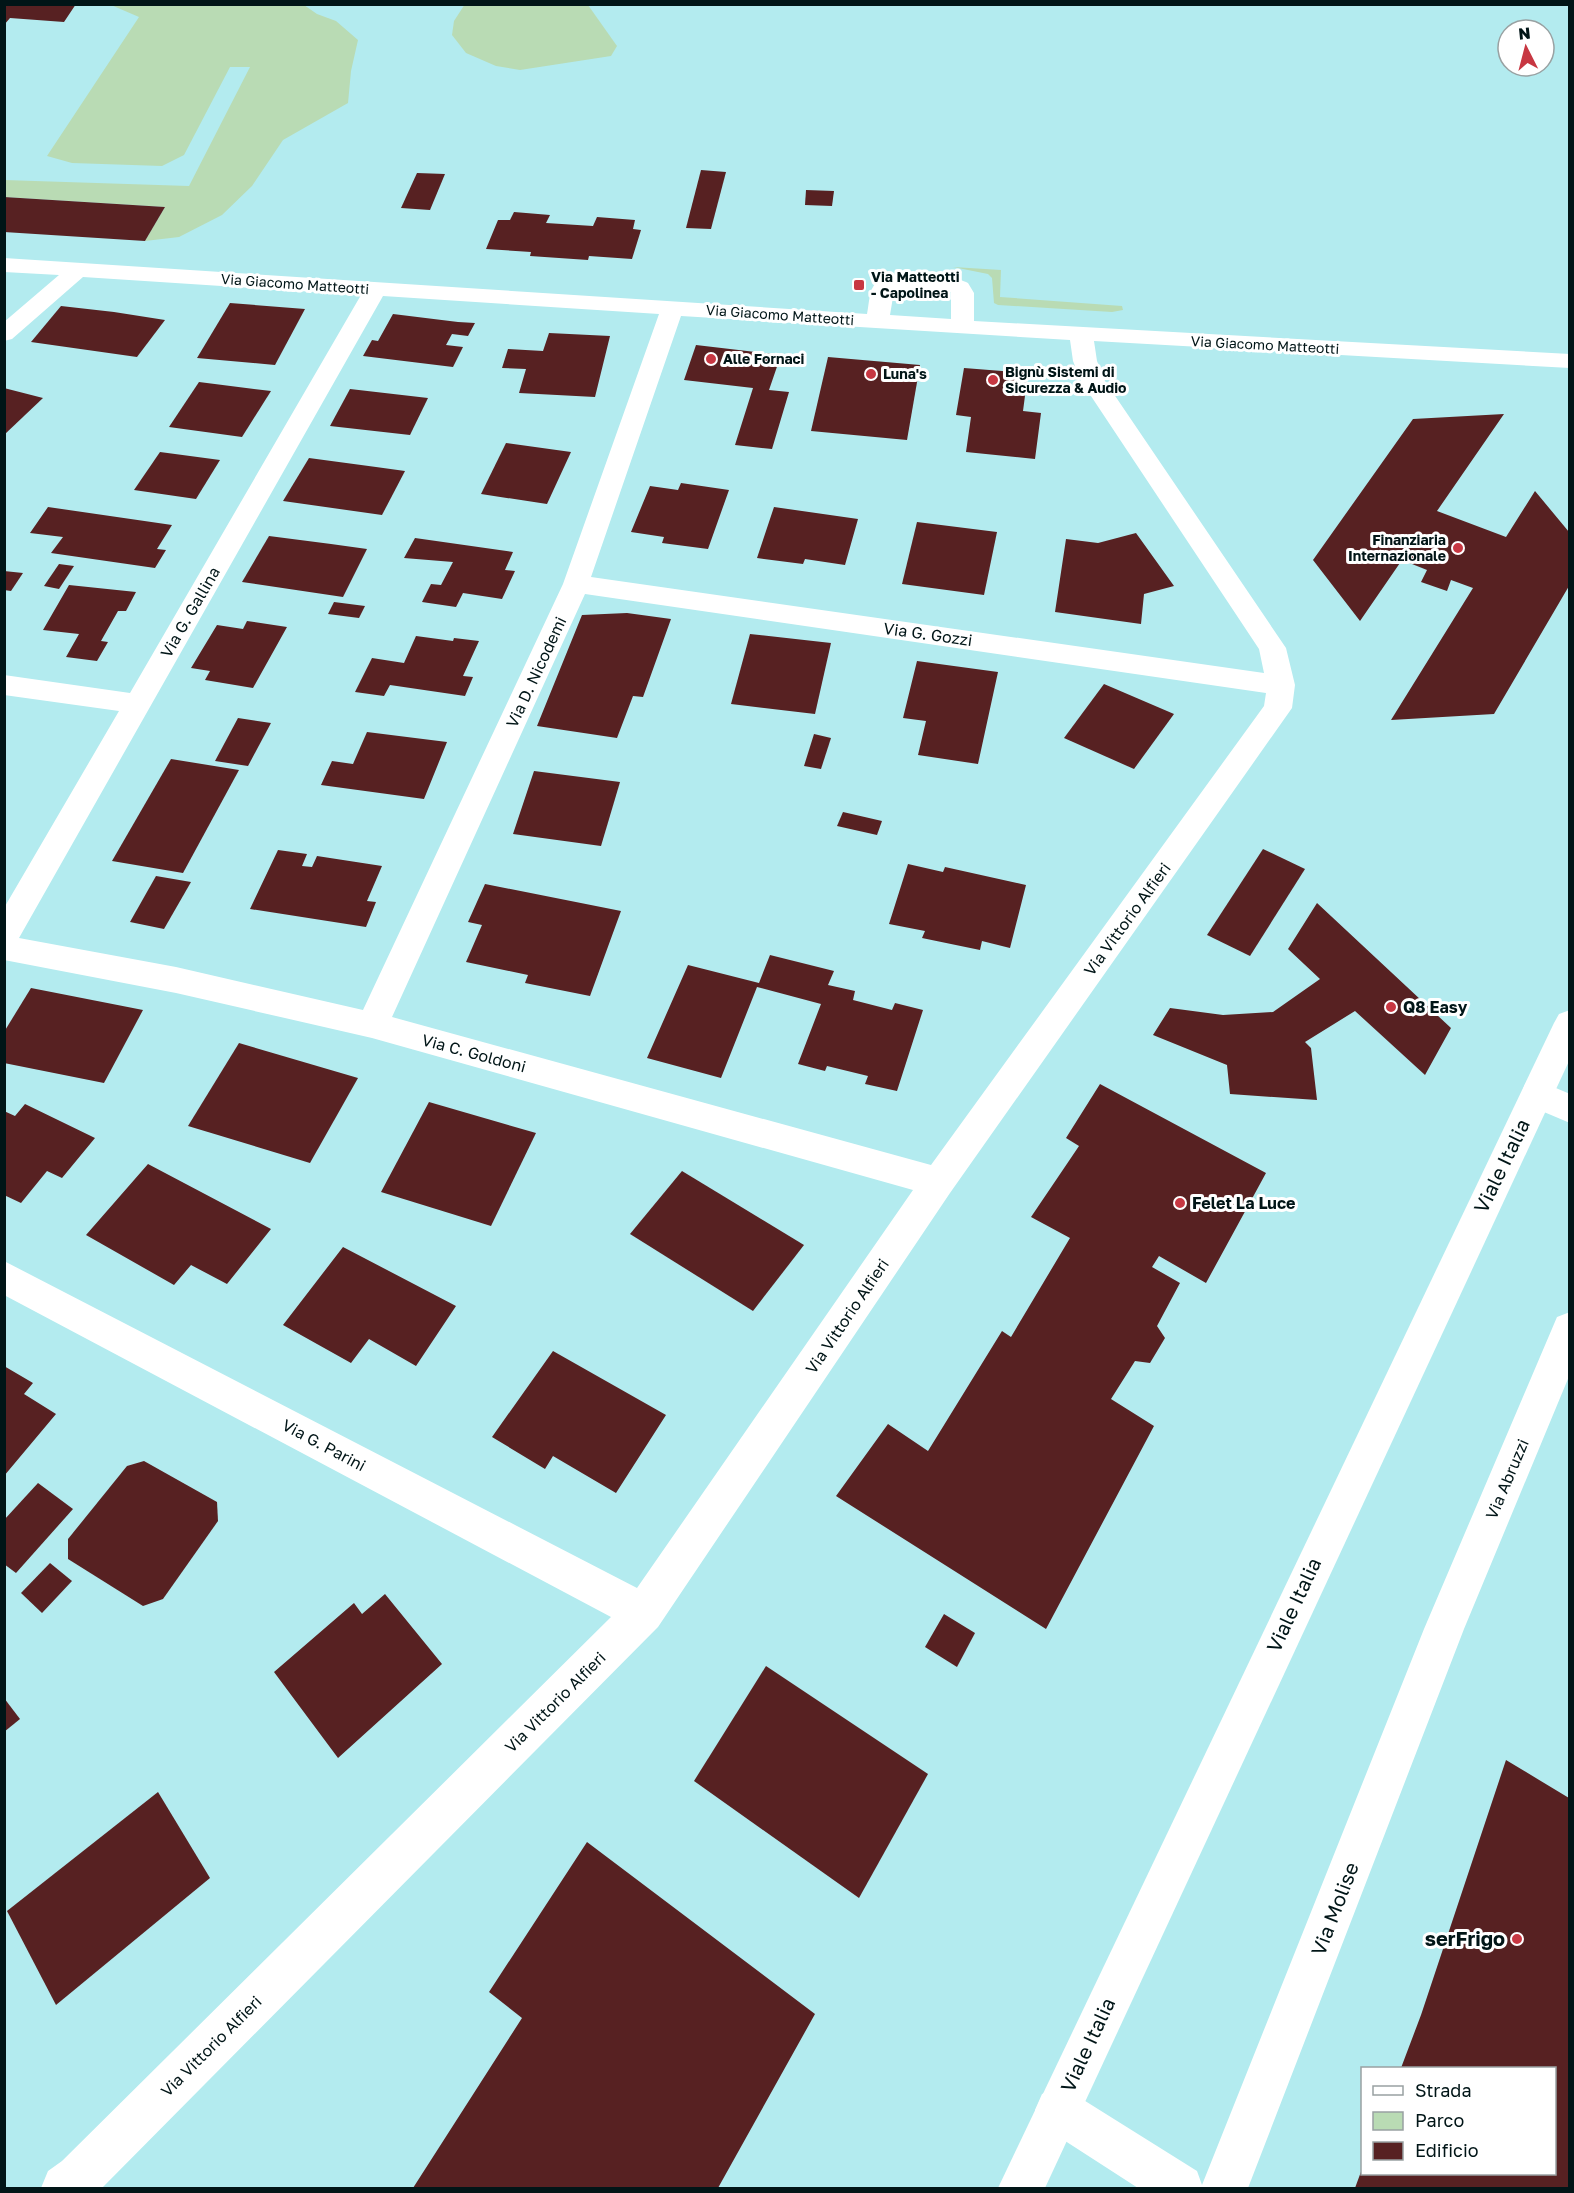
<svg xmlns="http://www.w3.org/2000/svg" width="1574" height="2193" font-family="'Golos Text',sans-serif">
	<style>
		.green { fill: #b9dbb4 }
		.building { fill: #572122 }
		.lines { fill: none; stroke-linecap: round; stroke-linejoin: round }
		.minor { fill: #fff; fill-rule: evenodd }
		.major { fill: #fff; fill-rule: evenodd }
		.poi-dot { fill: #c73742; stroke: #fff; stroke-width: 2 }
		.labels { text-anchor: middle; stroke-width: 6; stroke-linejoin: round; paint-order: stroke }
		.far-poi-label { font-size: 14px; font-weight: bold; fill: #011517; stroke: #fff; text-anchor: start }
		.far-street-label { font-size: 14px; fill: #011517; stroke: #fff }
		.street-label { font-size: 16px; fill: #011517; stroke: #fff }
		.poi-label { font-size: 16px; font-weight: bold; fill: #011517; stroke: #fff; text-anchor: start }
		.near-street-label { font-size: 20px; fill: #011517; stroke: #fff }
		.near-poi-label { font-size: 20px; font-weight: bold; fill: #011517; stroke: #fff; text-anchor: end }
	</style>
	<rect width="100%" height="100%" fill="#b3ebef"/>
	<!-- green -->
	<g class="green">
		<path d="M 465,4 L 588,5 L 617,46 L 611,56 L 520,70 L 496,66 L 466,53 L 452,35 L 454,21 Z"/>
		<path d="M 111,5 L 304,5 L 317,14 L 336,21 L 358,40 L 351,71 L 348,103 L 283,140 L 252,186 L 222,215 L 179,237 L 145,241 L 165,207 L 5,197 L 4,180 L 189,186 L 250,67 L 230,67 L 184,155 L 162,166 L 72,163 L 47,156 L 139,17 Z"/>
		<path d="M 953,267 L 1001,270 L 1000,297 L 1122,306 L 1123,310 L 1112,312 L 998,305 L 994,303 L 992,278 L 988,274 Z"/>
	</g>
	<!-- building -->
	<g class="building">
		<path d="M 4,4 L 76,4 L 64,22 L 10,18 L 4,25 Z"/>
		<path d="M 701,170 L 726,172 L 711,229 L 686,228 Z"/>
		<path d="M 417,173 L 445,174 L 430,210 L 401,208 Z"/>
		<path d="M 806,190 L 834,191 L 832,206 L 805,205 Z"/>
		<path d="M 4,197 L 165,207 L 145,241 L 4,232 Z"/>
		<path d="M 514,212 L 550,215 L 546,223 L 593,226 L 597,217 L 635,220 L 633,229 L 641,230 L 632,259 L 589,256 L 588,260 L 530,256 L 531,252 L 486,249 L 498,220 L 510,220 Z"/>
		<path d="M 230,303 L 305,309 L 275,365 L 197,358 Z"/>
		<path d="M 61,306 L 114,312 L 165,320 L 137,357 L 31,342 Z"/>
		<path d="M 393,314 L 458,322 L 475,323 L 468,336 L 452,334 L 446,345 L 463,347 L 453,367 L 363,356 L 372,340 L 378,341 Z"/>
		<path d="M 549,333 L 610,336 L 595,397 L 519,393 L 526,369 L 502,368 L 508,349 L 543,351 Z"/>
		<path d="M 696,345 L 781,355 L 769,390 L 789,392 L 772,449 L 735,445 L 753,388 L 684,380 Z"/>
		<path d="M 828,357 L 920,365 L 907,440 L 811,431 Z"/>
		<path d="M 964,368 L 1028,373 L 1023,411 L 1041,413 L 1035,459 L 966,452 L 971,417 L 956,415 Z"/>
		<path d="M 199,382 L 271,391 L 242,437 L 169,427 Z"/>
		<path d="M 4,388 L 43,398 L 4,435 Z"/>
		<path d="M 350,389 L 428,398 L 410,435 L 330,426 Z"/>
		<path d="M 1504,414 L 1437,511 L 1506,537 L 1535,491 L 1569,532 L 1569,586 L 1494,714 L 1391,720 L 1473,588 L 1451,580 L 1447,591 L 1421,582 L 1427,570 L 1402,560 L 1360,621 L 1313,560 L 1413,419 Z"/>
		<path d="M 506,443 L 571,452 L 547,504 L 481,494 Z"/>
		<path d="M 160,452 L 220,460 L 196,499 L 134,490 Z"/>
		<path d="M 309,458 L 376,467 L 405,471 L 382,515 L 283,501 Z"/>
		<path d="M 681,483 L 729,490 L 708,549 L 662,543 L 664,537 L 631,532 L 650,486 L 678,490 Z"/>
		<path d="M 48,507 L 172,525 L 157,549 L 166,550 L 155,568 L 51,553 L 63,537 L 30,533 Z"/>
		<path d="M 774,507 L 858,519 L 845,565 L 805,559 L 803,564 L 757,558 Z"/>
		<path d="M 917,522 L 997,532 L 984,595 L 902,584 Z"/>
		<path d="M 1136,533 L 1174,586 L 1144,594 L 1141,624 L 1055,612 L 1066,539 L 1098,543 Z"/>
		<path d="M 269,536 L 331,544 L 367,549 L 343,597 L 242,582 Z"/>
		<path d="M 415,538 L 513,552 L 505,570 L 515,571 L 502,599 L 463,593 L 456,607 L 422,602 L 431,584 L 441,585 L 453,562 L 404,558 Z"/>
		<path d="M 59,564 L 74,566 L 59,589 L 44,586 Z"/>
		<path d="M 4,571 L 23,573 L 11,591 L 4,590 Z"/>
		<path d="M 69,585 L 136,592 L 126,611 L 118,611 L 101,641 L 108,642 L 97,661 L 66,657 L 79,634 L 43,630 Z"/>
		<path d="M 334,602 L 365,606 L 359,618 L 328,614 Z"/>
		<path d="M 627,613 L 671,619 L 643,697 L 633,696 L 617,738 L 537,726 L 582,615 Z"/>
		<path d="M 247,621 L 287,627 L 253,688 L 205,680 L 210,671 L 191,668 L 217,625 L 243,629 Z"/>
		<path d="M 750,634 L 831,643 L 815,714 L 731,704 Z"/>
		<path d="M 416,636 L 453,641 L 454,638 L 479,641 L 463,676 L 473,677 L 465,696 L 390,685 L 384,696 L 355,692 L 372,658 L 404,663 Z"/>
		<path d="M 917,661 L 998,672 L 978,764 L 918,755 L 926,721 L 903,718 Z"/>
		<path d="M 1104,684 L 1174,714 L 1134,769 L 1064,738 Z"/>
		<path d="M 238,718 L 271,723 L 248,766 L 215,761 Z"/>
		<path d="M 367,732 L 447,742 L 424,799 L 321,785 L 332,761 L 353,764 Z"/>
		<path d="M 814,734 L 831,738 L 821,769 L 804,766 Z"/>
		<path d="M 171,759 L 239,770 L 183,873 L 112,861 Z"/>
		<path d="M 534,771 L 620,782 L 601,846 L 513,834 Z"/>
		<path d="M 843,812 L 882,821 L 877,835 L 837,826 Z"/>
		<path d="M 1263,849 L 1305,869 L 1250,956 L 1207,935 Z"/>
		<path d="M 278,850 L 307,854 L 302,866 L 312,867 L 317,856 L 382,866 L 367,901 L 376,902 L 366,927 L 250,909 Z"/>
		<path d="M 908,864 L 943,872 L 945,867 L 1026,885 L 1010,948 L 982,941 L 980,950 L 922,938 L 925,931 L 889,924 Z"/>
		<path d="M 156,876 L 191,882 L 164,929 L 130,922 Z"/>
		<path d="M 485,884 L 621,911 L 590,996 L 525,983 L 528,975 L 466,962 L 482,925 L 468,922 Z"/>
		<path d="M 1317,903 L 1451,1028 L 1425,1075 L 1355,1011 L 1305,1042 L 1311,1048 L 1317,1100 L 1230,1094 L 1227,1065 L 1153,1035 L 1170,1008 L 1223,1015 L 1273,1012 L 1320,979 L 1288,949 Z"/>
		<path d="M 770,955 L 834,971 L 828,985 L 855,991 L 853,1000 L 892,1010 L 895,1003 L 923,1010 L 897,1091 L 865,1084 L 868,1076 L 827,1066 L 825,1071 L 798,1064 L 821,1004 L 757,987 L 721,1078 L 647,1058 L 688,965 L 759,983 Z"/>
		<path d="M 31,988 L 143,1010 L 104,1083 L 4,1063 L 4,1032 Z"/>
		<path d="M 239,1043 L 358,1078 L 310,1163 L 188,1126 Z"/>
		<path d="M 1100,1084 L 1266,1173 L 1206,1283 L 1159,1256 L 1152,1267 L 1180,1283 L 1157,1326 L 1165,1338 L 1150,1363 L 1135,1361 L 1111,1399 L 1154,1426 L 1046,1629 L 836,1496 L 888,1424 L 928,1451 L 1002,1331 L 1011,1337 L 1070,1238 L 1031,1217 L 1079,1146 L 1066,1138 Z"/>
		<path d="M 429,1102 L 536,1133 L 491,1226 L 381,1192 Z"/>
		<path d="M 25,1104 L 95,1138 L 62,1178 L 47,1171 L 21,1203 L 4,1195 L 4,1111 L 15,1116 Z"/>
		<path d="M 148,1164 L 271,1229 L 227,1284 L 191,1265 L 174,1285 L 86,1235 Z"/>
		<path d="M 682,1171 L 804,1245 L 753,1311 L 630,1234 Z"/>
		<path d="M 343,1247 L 456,1306 L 416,1366 L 369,1339 L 351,1363 L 283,1325 Z"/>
		<path d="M 553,1351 L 666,1415 L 616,1493 L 553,1456 L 545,1469 L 492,1437 Z"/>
		<path d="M 4,1366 L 33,1383 L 24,1394 L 56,1414 L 4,1476 Z"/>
		<path d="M 144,1461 L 217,1502 L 218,1521 L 163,1599 L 143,1606 L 68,1559 L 68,1539 L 127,1466 Z"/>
		<path d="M 38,1483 L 73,1509 L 16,1573 L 4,1564 L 4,1520 Z"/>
		<path d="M 50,1563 L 72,1581 L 42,1613 L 21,1593 Z"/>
		<path d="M 385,1594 L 442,1664 L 338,1758 L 274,1672 L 354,1603 L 362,1614 Z"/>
		<path d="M 944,1614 L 975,1633 L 957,1667 L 925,1647 Z"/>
		<path d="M 766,1666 L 928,1774 L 859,1898 L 694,1781 Z"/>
		<path d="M 4,1698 L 20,1719 L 4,1732 Z"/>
		<path d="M 1506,1760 L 1569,1798 L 1569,2188 L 1355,2188 L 1362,2169 L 1362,2174 L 1554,2174 L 1554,2068 L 1401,2068 L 1421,2015 Z"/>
		<path d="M 158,1792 L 210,1878 L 56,2005 L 7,1911 Z"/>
		<path d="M 587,1842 L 815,2014 L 718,2188 L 413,2188 L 522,2018 L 489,1992 Z"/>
	</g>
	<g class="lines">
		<!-- minor -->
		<g class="minor">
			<path d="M 4,258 L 867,314 C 869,305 869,289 876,283 C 893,269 951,274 968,283 L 974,293 L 974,321 L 1570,354 L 1570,368 L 1094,341 L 1097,361 L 1105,381 L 1286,648 L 1295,685 L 1292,708 L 950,1193 L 658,1627 L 102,2188 L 41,2188 L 48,2171 L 62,2161 L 611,1617 L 4,1295 L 4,1261 L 637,1588 L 913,1190 L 372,1038 L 176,993 L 4,960 L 4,908 L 119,711 L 4,695 L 4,675 L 130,693 L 361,295 L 83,277 L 12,339 L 4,341 L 4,322 L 59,275 L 4,272 ZM 919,288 L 951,292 L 951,319 L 890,315 L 894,291 ZM 383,296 L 659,314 L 563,584 L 363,1010 L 176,967 L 19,938 ZM 681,316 L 1070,340 L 1073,361 L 1081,381 L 1259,649 L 1264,673 L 591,577 ZM 585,594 L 1266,693 L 1264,706 L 931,1165 L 392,1017 Z"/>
			<path d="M 1537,1080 L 1570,1094 L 1570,1123 L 1525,1104 L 1521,1094 L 1525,1084 Z"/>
			<path d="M 1570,1312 L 1570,1374 L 1464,1629 L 1248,2188 L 1138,2188 L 1042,2126 L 1035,2110 L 1042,2094 L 1058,2087 L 1074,2094 L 1197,2171 L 1202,2185 L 1424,1629 L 1557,1317 Z"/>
		</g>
		<!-- major -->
		<path class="major" d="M 1570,1010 L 1570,1059 L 1045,2188 L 998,2188 L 1554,1023 L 1559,1014 Z"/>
	</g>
	<!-- markers -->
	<g class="poi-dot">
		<rect x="853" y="279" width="12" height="12" rx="3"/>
		<circle cx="711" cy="359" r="6"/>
		<circle cx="871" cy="374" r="6"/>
		<circle cx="993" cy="380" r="6"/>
		<circle cx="1458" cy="548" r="6"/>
		<circle cx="1391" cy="1007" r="6"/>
		<circle cx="1180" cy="1203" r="6"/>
		<circle cx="1517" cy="1939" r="6"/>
	</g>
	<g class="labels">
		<!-- far-poi labels -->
		<g class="far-poi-label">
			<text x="871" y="282">Via Matteotti<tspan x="871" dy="16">- Capolinea</tspan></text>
			<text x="723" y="364">Alle Fornaci</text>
			<text x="1005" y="377">Bignù Sistemi di<tspan x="1005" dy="16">Sicurezza &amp; Audio</tspan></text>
			<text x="883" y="379">Luna's</text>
			<text x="1446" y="545" text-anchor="end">Finanziaria<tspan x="1446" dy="16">Internazionale</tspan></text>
		</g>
		<!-- far-street labels -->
		<g class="far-street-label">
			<text transform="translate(295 284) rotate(4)" y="5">Via Giacomo Matteotti</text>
			<text transform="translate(780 315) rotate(4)" y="5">Via Giacomo Matteotti</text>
			<text transform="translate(1265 345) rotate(3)" y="5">Via Giacomo Matteotti</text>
		</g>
		<!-- street labels -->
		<g class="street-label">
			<text transform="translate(190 612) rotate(-60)" y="6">Via G. Gallina</text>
			<text transform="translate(928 634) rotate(8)" y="6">Via G. Gozzi</text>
			<text transform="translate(536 672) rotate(-65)" y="6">Via D. Nicodemi</text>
			<text transform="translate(1127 919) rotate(-54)" y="6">Via Vittorio Alfieri</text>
			<text transform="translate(474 1053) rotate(15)" y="6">Via C. Goldoni</text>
			<text transform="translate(847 1316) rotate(-56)" y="6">Via Vittorio Alfieri</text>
			<text transform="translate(324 1445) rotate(28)" y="6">Via G. Parini</text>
			<text transform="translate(1507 1479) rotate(-67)" y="6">Via Abruzzi</text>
			<text transform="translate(555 1702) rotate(-45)" y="6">Via Vittorio Alfieri</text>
			<text transform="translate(211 2046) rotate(-45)" y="6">Via Vittorio Alfieri</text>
		</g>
		<!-- poi labels -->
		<g class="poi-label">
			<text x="1403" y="1013">Q8 Easy</text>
			<text x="1192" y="1209">Felet La Luce</text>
		</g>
		<!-- near-street labels -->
		<g class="near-street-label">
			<text transform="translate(1502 1166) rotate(-64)" y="7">Viale Italia</text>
			<text transform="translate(1294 1605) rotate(-65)" y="7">Viale Italia</text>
			<text transform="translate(1335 1909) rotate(-69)" y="7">Via Molise</text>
			<text transform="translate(1088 2045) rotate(-65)" y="7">Viale Italia</text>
		</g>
		<!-- near-poi labels -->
		<g class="near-poi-label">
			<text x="1505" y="1946">serFrigo</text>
		</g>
	</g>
	<!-- border -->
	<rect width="1574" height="2193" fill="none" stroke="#011517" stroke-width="12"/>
	<!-- legend -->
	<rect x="1361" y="2067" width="195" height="108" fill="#ffffff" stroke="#99a1a2" stroke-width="1.5"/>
	<rect x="1373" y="2086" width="30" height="9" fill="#ffffff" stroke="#99a1a2" stroke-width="1.5"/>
	<text x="1415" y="2097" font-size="18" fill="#011517">Strada</text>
	<rect x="1373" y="2112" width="30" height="18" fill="#b9dbb4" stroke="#99a1a2" stroke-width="1.5"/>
	<text x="1415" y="2127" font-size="18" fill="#011517">Parco</text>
	<rect x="1373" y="2142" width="30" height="18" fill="#572122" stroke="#99a1a2" stroke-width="1.5"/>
	<text x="1415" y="2157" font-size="18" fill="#011517">Edificio</text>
	<!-- north arrow -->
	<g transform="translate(1526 48) rotate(354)"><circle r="28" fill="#ffffff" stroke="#99a1a2" stroke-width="1.5"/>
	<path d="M0-4.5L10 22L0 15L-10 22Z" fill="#c73742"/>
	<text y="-9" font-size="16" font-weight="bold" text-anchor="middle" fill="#011517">N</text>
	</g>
</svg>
